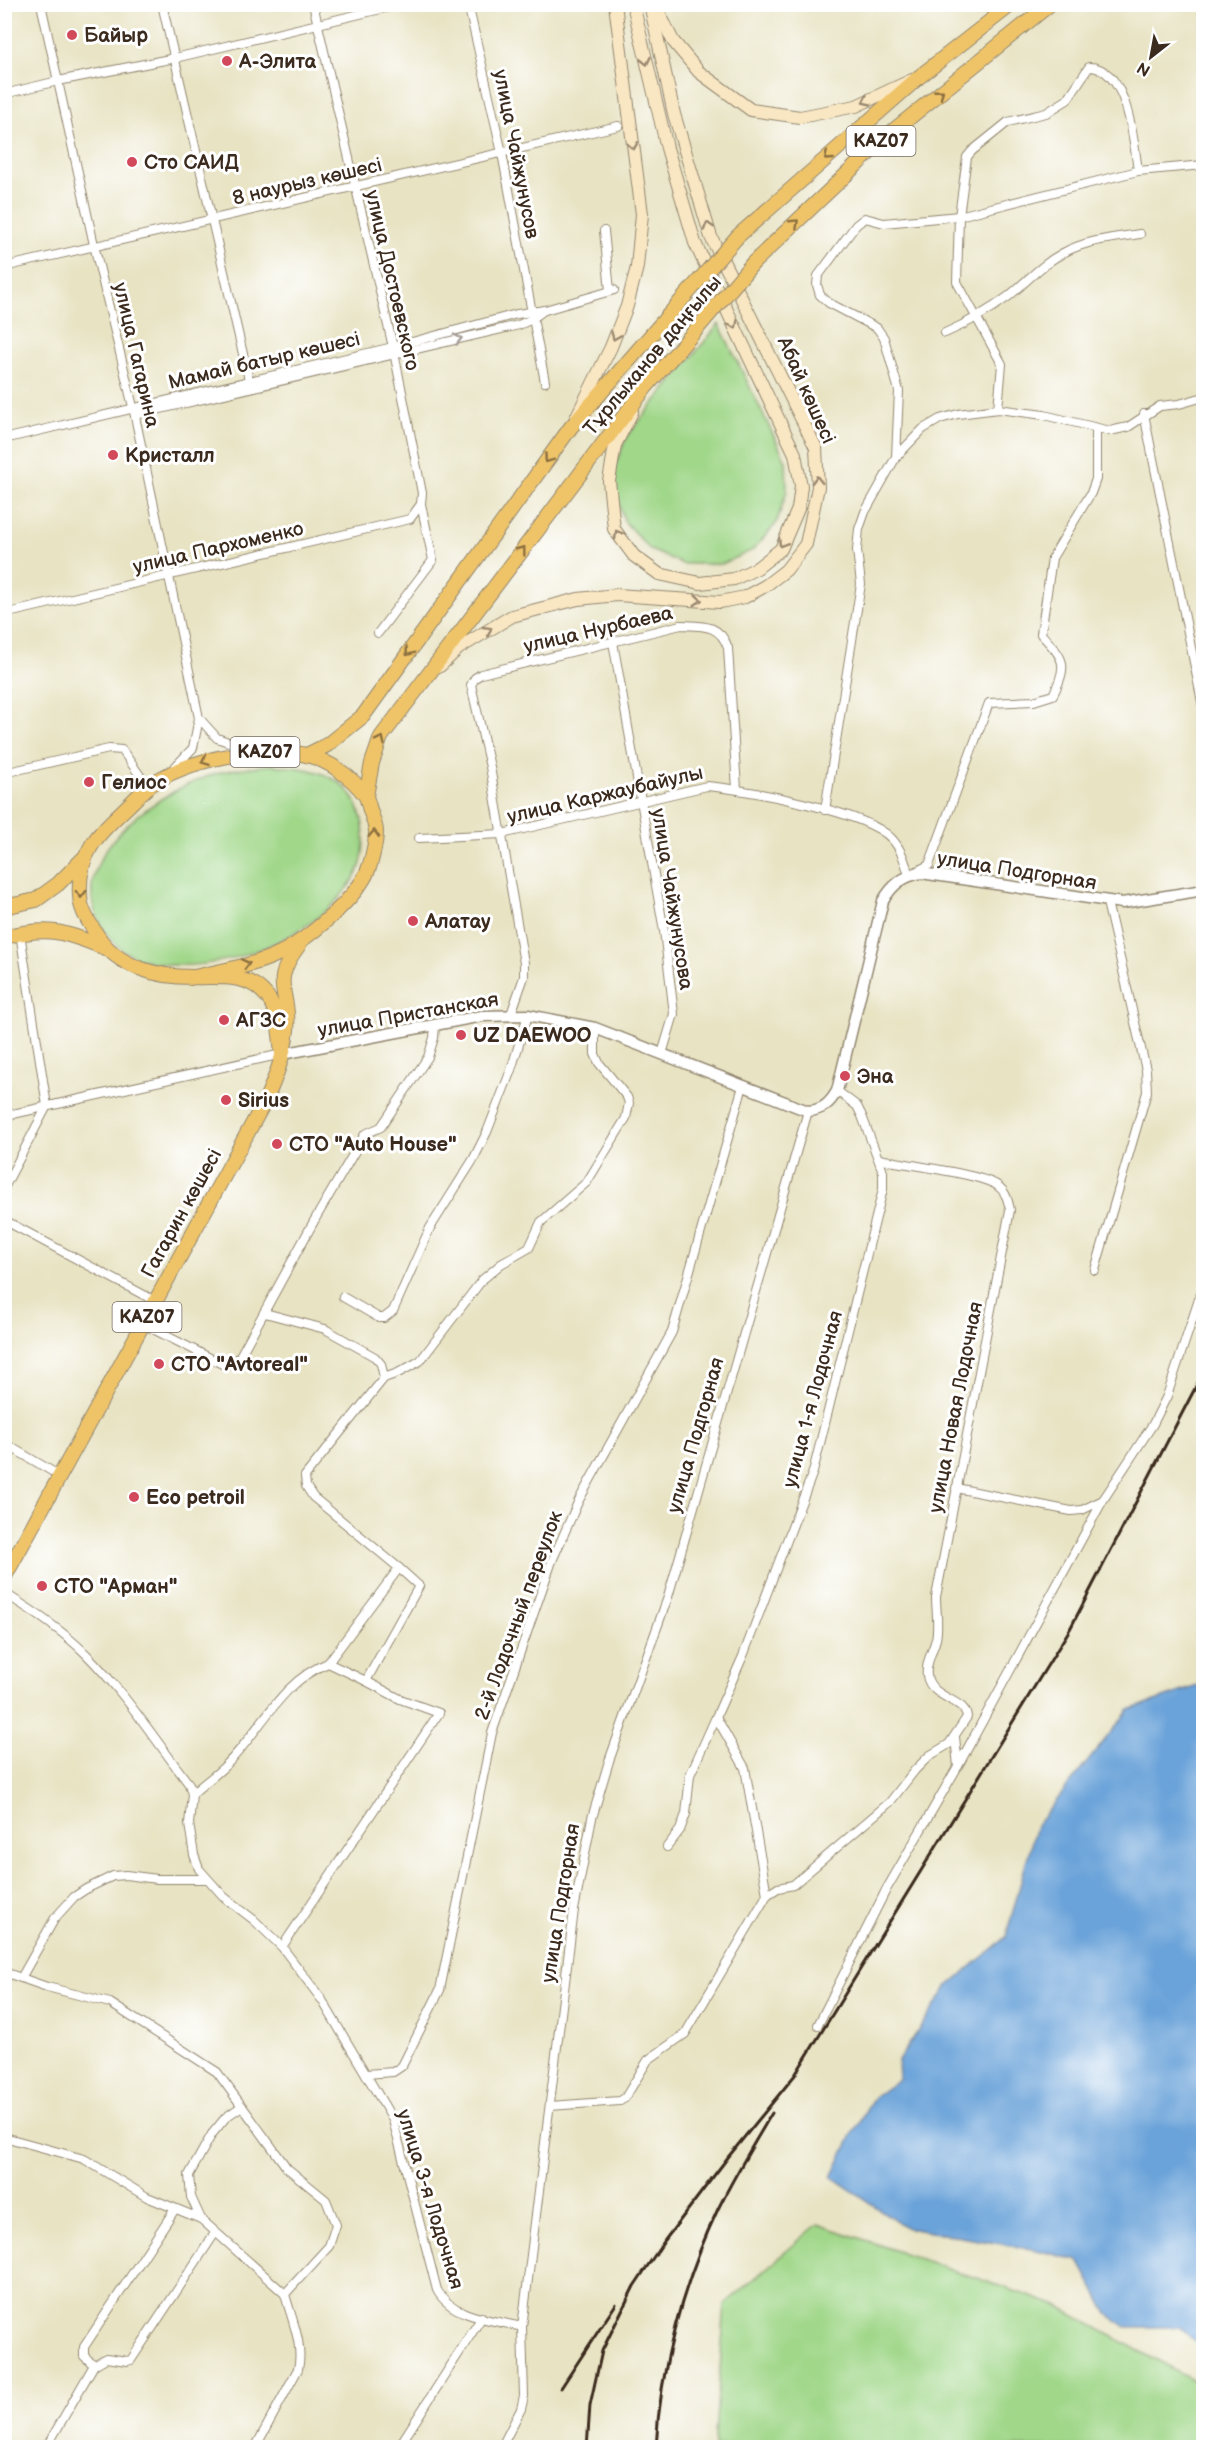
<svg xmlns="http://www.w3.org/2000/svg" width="1208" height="2452" font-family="'Balsamiq Sans',sans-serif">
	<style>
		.green { fill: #a0d789; stroke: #6e8054; stroke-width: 1.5 }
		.water { fill: #6ba3d9; stroke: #53667c; stroke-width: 1.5 }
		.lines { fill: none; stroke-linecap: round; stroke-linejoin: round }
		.minor-casing { stroke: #928670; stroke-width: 10 }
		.tertiary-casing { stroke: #928670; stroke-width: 13 }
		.secondary-casing { stroke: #928670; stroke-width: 14 }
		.trunk-casing { stroke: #928670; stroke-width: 16 }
		.minor { stroke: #fff; stroke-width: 8 }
		.tertiary { stroke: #fff; stroke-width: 10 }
		.secondary { stroke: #f9e7c3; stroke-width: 12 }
		.trunk { stroke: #efc469; stroke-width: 14 }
		.rail { stroke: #3b2a1e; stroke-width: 3 }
		.trunk-bridge-casing { stroke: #928670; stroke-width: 16; stroke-linecap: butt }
		.trunk-bridge { stroke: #efc469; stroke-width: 14 }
		.oneway { stroke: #9a8870 }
		.oneway2 { stroke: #8c6f40 }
		.oneway3 { stroke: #a79f9a }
		.poi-dot { fill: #d1495b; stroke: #fff; stroke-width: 2 }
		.labels { text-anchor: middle; stroke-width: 6; stroke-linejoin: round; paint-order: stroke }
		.shield { fill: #fff; stroke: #766a62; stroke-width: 1.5 }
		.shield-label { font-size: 18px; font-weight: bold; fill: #3b2a1e }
		.poi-label { font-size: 20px; font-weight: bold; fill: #3b2a1e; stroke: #fff; text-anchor: start }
		.street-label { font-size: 20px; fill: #3b2a1e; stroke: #fff }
	</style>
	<rect width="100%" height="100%" fill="#fff"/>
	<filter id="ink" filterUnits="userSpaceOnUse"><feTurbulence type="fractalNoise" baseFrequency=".0167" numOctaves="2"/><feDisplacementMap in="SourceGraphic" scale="12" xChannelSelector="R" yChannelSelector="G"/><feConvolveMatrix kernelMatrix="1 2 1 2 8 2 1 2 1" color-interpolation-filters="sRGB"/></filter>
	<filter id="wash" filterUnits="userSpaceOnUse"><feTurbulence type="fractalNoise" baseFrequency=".008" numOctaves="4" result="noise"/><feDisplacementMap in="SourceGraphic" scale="24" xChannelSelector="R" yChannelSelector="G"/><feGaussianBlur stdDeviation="1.35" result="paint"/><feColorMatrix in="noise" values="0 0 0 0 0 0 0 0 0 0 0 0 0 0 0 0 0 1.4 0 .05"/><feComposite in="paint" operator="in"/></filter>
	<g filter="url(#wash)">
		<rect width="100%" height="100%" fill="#e8e3c3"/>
		<!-- green -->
		<g class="green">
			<path d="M 719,324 L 786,461 L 787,491 L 776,524 L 753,550 L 722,564 L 683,564 L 650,550 L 625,522 L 616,498 L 615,466 L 627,436 Z"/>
			<path d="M 272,765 C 294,767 317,768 337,781 C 363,798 368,835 361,863 C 359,873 347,889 340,897 C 301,940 221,972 163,964 C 131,959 113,949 99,921 C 64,852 166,786 222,772 C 238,768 255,767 272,765 Z"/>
			<path d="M 818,2224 L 1055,2305 L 1203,2386 L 1203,2447 L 714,2447 L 725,2304 Z"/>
		</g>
		<!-- water -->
		<path class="water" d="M 1203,1684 L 1204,1684 L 1203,2347 L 1179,2327 L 1126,2327 L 1108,2314 L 1079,2261 L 1037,2250 L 907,2228 L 832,2177 L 853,2133 L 874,2097 L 899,2079 L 898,2061 L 948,1986 L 1006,1937 L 1036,1826 L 1129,1710 Z"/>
	</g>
	<g filter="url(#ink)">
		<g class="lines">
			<defs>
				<g id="minor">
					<path d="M 41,4 L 94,245 L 133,407 L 199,718 L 193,748 L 172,770"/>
					<path d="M 162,4 L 249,380"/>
					<path d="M 468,4 L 502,153 L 545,382"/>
					<path d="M 4,94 L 58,81 L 175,58 L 402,4"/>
					<path d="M 604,231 L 610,291"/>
					<path d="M 4,267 L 618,126"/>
					<path d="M 945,333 C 968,323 989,311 1009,296 C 1027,281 1042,264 1063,253 C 1087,240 1114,238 1140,234"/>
					<path d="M 998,409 L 1002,364 L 957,282 L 959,216 L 967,157 L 972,151 L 1008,122 L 1046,113 L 1067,100 L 1089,67 C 1128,67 1134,143 1138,171"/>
					<path d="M 1144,414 L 1204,712"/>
					<path d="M 135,415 L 519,325 L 532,319 L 544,310"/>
					<path d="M 4,439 L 393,347 L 517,314 L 545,310 L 614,290"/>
					<path d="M 896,457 L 899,391 L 884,338 L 877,328 L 829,303 L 820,295 L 817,285 L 818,276 L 856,225 L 865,218 L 884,223 L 959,216 L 1138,171 L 1204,165"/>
					<path d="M 4,614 L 410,519 L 421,504 L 422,493 L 393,347 L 313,4"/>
					<path d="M 378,633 L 433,560 L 421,504"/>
					<path d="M 613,642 L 664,931 L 674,1014 L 662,1054"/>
					<path d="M 199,718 L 217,738 L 248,749"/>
					<path d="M 4,773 L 109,749 L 122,750 L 148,787"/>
					<path d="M 825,810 L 861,584 L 857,550 L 859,529 L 865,512 L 896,457 L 923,429 L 940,419 L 958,414 L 998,409 L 1044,415 L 1110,431 L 1128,427 L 1160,406 L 1179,404 L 1204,397"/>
					<path d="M 419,838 L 502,834 L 707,786 C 747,790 865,811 891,838 C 901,848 905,862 909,875 L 929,865 L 989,703 L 1034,701 L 1053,695 C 1069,663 1064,659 1041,634 L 1052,558 L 1091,493 L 1096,479 L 1096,429"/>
					<path d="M 511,1014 L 524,977 L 524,963 L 490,767 L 471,685 L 475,678 L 481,674 L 681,625 C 703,626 720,624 728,648 L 737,789"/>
					<path d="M 4,1116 L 282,1054"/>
					<path d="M 4,1188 L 47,1106 L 20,933"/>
					<path d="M 4,1220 L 155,1301"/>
					<path d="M 1095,1270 L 1147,1092 L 1146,1070 L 1107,902"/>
					<path d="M 343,1297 L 379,1318 L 384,1318 L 393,1311 L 430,1228 L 473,1160 L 487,1132 L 511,1070 L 528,1015"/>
					<path d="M 265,1313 L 325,1329 L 375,1357 L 381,1364 L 384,1378"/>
					<path d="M 143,1324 L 222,1364 L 228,1365 L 239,1358 L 314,1221 L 365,1134 L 381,1127 L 428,1057 L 434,1038 L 435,1025"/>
					<path d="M 4,1443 L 60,1476"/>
					<path d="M 956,1488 L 1071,1511 L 1082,1510 L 1103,1500 L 1153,1424 L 1167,1396 L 1204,1284"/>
					<path d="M 4,1593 C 33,1611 62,1630 86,1654 C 125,1693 156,1741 189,1784 L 192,1794 L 189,1824 L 194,1855 L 199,1869 L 224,1897 L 254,1920 L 282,1947 L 322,2000 L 393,2120 L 437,2290 C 452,2318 494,2320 522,2327"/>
					<path d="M 328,1663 L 399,1568 L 313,1497 L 306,1486 L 305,1476 L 384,1378 L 398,1373 L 420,1361 L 482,1280 L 501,1264 L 529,1248 L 541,1222 L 587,1182 L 626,1118 L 629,1103 L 627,1097 L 599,1063 L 595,1054 L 595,1028"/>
					<path d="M 955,1737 L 958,1766 L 1103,1500"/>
					<path d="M 192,1794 C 203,1784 216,1775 227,1764 C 261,1730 281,1681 328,1663 L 366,1681"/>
					<path d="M 667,1847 L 680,1830 L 686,1814 L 690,1775 L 716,1717"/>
					<path d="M 767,1895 L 745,1768 L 716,1717 L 743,1656 L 813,1472 L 883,1189 L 883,1172 L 862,1116 L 857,1106 L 837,1091"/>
					<path d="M 282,1947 L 439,1713 L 400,1699 L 366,1681 L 419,1586 L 399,1568"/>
					<path d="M 4,1972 L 47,1987 L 110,2003 L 217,2072 L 287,2168 L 326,2200 L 336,2225 L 329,2246 L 285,2294 C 291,2318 304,2345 298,2369 L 255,2448"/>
					<path d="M 21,1978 L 55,1918 L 74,1897 L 86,1889 L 113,1876 L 126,1875 L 157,1879 L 206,1879"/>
					<path d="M 818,2025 L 886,1890 L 958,1766"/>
					<path d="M 366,2074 L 393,2072 L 402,2066 L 440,1990 L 492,1733 L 552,1561 L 579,1500 L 672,1332 L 743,1086"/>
					<path d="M 550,2106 L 620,2101 L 625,2098 L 648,2060 L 685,2034 L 767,1895 L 778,1888 L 793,1885 L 890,1802 L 915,1770 L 929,1756 L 949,1744 L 967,1717 C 966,1699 931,1699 927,1676 C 925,1663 933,1651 936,1639 C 939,1625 936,1610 936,1597 L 1010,1210 C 1008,1200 1006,1192 998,1186 C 982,1174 902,1164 879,1159"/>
					<path d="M 4,2137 L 84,2159 L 147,2197 L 201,2219 L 285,2294"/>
					<path d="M 201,2219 L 191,2197 L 189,2175 L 212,2134 L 226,2117 L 242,2106"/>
					<path d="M 94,2365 L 84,2356 L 84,2347 L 175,2209"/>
					<path d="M 46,2448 L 94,2365 L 106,2358 L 127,2361 L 131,2360 L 215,2233"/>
					<path d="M 398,2448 L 482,2317"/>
					<path d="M 501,2448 L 521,2409 L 524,2396 L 522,2327 L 574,1910 L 592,1818 L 609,1761 L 668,1597 L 808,1111"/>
				</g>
				<path id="tertiary" d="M 282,1054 L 482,1016 L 528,1015 L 595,1028 L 808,1111 C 823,1110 830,1103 837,1091 L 883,901 C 892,885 903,876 921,873 L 1122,903 L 1204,890"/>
				<g id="secondary">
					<path d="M 655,4 L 673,41 L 699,72 L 751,110 L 800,117 L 856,106 L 912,80"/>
					<path d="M 632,412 L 615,445 L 609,481 L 614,529 L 634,556 L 659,574 L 700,583 L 734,579 L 757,568 L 781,549 L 798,509 L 801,486 L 795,454 L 695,243 L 667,148 L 633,4"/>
					<path d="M 576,418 L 611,347 L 627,306 L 637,267 L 642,214 L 615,4"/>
					<path d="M 440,666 L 459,648 L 512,616 L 578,599 L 617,595 L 720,602 L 745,597 L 765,586 L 786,570 L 806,544 L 818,487 L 816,448 L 711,237 L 674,114 L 650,4"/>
				</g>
				<g id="trunk">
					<path d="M 738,236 L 919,77 L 1012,4"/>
					<path d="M 753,263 L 888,135 L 1050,4"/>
					<path d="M 307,755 L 327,745 L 363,716 L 571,427 L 666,318"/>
					<path d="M 366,796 L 372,763 L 381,737 L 646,387 L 695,331"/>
					<path d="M 4,907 L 36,900 L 58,884 L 84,858"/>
					<path d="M 4,937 C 48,926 64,931 105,948"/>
					<path d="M 190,978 C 218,971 251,967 278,954 C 306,941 357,898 368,870 C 372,860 376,842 376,832 C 376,826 373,819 371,813 C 369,808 368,800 365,795 C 352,777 328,760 306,755 C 262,745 186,759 149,786 C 143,791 137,797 131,803 C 102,831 77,850 80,895 C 80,910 89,922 97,935 C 117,967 156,977 193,977 C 216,978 244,973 262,991 C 279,1006 280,1033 282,1054"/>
					<path d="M 4,1578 L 265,1101 C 276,1078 284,1055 287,1030 C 291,990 268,986 299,945"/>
				</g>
			</defs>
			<!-- minor casing -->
			<use href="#minor" class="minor-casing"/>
			<!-- tertiary casing -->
			<use href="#tertiary" class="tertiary-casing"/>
			<!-- secondary casing -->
			<use href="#secondary" class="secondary-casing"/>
			<!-- trunk casing -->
			<use href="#trunk" class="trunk-casing"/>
			<!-- minor -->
			<use href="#minor" class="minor"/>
			<!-- tertiary -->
			<use href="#tertiary" class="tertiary"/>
			<!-- secondary -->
			<use href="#secondary" class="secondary"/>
			<!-- trunk -->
			<use href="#trunk" class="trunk"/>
			<!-- rail -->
			<g class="rail">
				<path d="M 561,2388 L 616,2304"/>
				<path d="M 587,2448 L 590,2405 L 602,2351 L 634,2286 L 665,2240 L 729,2156 L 795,2075 L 1070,1629 L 1204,1371"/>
				<path d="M 656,2448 C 660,2366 683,2283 718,2209 C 734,2176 753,2145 772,2113"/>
			</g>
			<defs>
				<g id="trunk-bridge">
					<path d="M 666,318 L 738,236"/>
					<path d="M 695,331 L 753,263"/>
				</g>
			</defs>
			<!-- trunk-bridge casing -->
			<use href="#trunk-bridge" class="trunk-bridge-casing"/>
			<!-- trunk-bridge -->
			<use href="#trunk-bridge" class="trunk-bridge"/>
		</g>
		<!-- one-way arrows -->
		<defs><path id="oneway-chevron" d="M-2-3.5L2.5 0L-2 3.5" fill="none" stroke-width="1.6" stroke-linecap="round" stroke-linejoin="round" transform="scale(1.5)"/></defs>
		<g class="oneway">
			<use href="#oneway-chevron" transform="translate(646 61) rotate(77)"/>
			<use href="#oneway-chevron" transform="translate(866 101) rotate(155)"/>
			<use href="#oneway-chevron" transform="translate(633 146) rotate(82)"/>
			<use href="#oneway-chevron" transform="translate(708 226) rotate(-107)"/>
			<use href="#oneway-chevron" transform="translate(734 325) rotate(65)"/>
			<use href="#oneway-chevron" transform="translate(615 336) rotate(112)"/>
			<use href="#oneway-chevron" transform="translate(817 480) rotate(-91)"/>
			<use href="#oneway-chevron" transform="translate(618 534) rotate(-121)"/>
			<use href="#oneway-chevron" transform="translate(782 543) rotate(121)"/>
			<use href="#oneway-chevron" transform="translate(698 600) rotate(4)"/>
			<use href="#oneway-chevron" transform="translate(488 630) rotate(-31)"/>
		</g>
		<g class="oneway2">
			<use href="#oneway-chevron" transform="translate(940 93) rotate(-39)"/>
			<use href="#oneway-chevron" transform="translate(828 157) rotate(139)"/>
			<use href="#oneway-chevron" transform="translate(795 223) rotate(-44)"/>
			<use href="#oneway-chevron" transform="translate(548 459) rotate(126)"/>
			<use href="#oneway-chevron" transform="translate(522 550) rotate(-53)"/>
			<use href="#oneway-chevron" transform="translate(409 652) rotate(126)"/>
			<use href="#oneway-chevron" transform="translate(381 740) rotate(-64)"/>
			<use href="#oneway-chevron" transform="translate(205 761) rotate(160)"/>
			<use href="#oneway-chevron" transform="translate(374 834) rotate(-88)"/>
			<use href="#oneway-chevron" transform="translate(81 894) rotate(89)"/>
			<use href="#oneway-chevron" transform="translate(246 964) rotate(-15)"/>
		</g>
		<use class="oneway3" href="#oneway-chevron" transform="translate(458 339) rotate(-13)"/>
	</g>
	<!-- markers -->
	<g class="poi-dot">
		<circle cx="72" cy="35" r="6"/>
		<circle cx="227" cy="61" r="6"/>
		<circle cx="132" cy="162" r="6"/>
		<circle cx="113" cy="455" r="6"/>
		<circle cx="89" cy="782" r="6"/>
		<circle cx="413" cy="921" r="6"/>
		<circle cx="224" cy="1020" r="6"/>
		<circle cx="461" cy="1035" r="6"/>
		<circle cx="845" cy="1076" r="6"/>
		<circle cx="226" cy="1100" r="6"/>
		<circle cx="277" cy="1144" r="6"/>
		<circle cx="159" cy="1364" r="6"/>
		<circle cx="134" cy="1497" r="6"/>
		<circle cx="42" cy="1586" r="6"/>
	</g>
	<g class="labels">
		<!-- shield labels -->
		<g class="shield">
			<rect x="846.5" y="126" width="69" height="30" rx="4.5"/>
			<rect x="230.5" y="737" width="69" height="30" rx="4.5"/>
			<rect x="112.5" y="1302" width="69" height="30" rx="4.5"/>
		</g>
		<g class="shield-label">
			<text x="881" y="147">KAZ07</text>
			<text x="265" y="758">KAZ07</text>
			<text x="147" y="1323">KAZ07</text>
		</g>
		<!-- poi labels -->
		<g class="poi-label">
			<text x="84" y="42">Байыр</text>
			<text x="239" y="68">А-Элита</text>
			<text x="144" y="169">Сто САИД</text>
			<text x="125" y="462">Кристалл</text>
			<text x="101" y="789">Гелиос</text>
			<text x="425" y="928">Алатау</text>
			<text x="236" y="1027">АГЗС</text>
			<text x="473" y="1042">UZ DAEWOO</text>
			<text x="857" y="1083">Эна</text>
			<text x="238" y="1107">Sirius</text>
			<text x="289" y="1151">СТО "Auto House"</text>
			<text x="171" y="1371">СТО "Avtoreal"</text>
			<text x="146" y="1504">Eco petroil</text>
			<text x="54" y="1593">СТО "Арман"</text>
		</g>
		<!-- street labels -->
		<g class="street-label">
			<text transform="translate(517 154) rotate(79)" y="7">улица Чайжунусов</text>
			<text transform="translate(307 181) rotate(-13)" y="7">8 наурыз көшесі</text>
			<text transform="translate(393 280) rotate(77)" y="7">улица Достоевского</text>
			<text transform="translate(137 355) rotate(77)" y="7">улица Гагарина</text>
			<text transform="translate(652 355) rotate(-50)" y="7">Тұрлыханов даңғылы</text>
			<text transform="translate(264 360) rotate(-13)" y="7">Мамай батыр көшесі</text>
			<text transform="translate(807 390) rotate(66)" y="7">Абай көшесі</text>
			<text transform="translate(218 547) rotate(-13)" y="7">улица Пархоменко</text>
			<text transform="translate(598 629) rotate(-13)" y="7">улица Нурбаева</text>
			<text transform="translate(605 794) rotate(-13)" y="7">улица Каржаубайулы</text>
			<text transform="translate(1017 870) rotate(9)" y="7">улица Подгорная</text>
			<text transform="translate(673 899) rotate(81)" y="7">улица Чайжунусова</text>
			<text transform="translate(408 1014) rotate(-10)" y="7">улица Пристанская</text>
			<text transform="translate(181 1213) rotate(-61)" y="7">Гагарин көшесі</text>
			<text transform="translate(812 1399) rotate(-75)" y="7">улица 1-я Лодочная</text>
			<text transform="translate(955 1407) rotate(-79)" y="7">улица Новая Лодочная</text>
			<text transform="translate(695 1435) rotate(-74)" y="7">улица Подгорная</text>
			<text transform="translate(518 1615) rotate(-70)" y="7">2-й Лодочный переулок</text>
			<text transform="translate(560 1903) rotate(-81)" y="7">улица Подгорная</text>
			<text transform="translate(431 2199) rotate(73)" y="7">улица 3-я Лодочная</text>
		</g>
	</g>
	<!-- margin -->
	<rect width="1208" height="2452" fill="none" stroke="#fff" stroke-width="24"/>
	<!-- north arrow -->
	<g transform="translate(1151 57) rotate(211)" stroke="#ffffff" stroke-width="4.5" paint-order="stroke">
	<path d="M0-4.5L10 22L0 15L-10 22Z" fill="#3b2a1e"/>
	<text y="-9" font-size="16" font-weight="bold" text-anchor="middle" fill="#3b2a1e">N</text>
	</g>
</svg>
